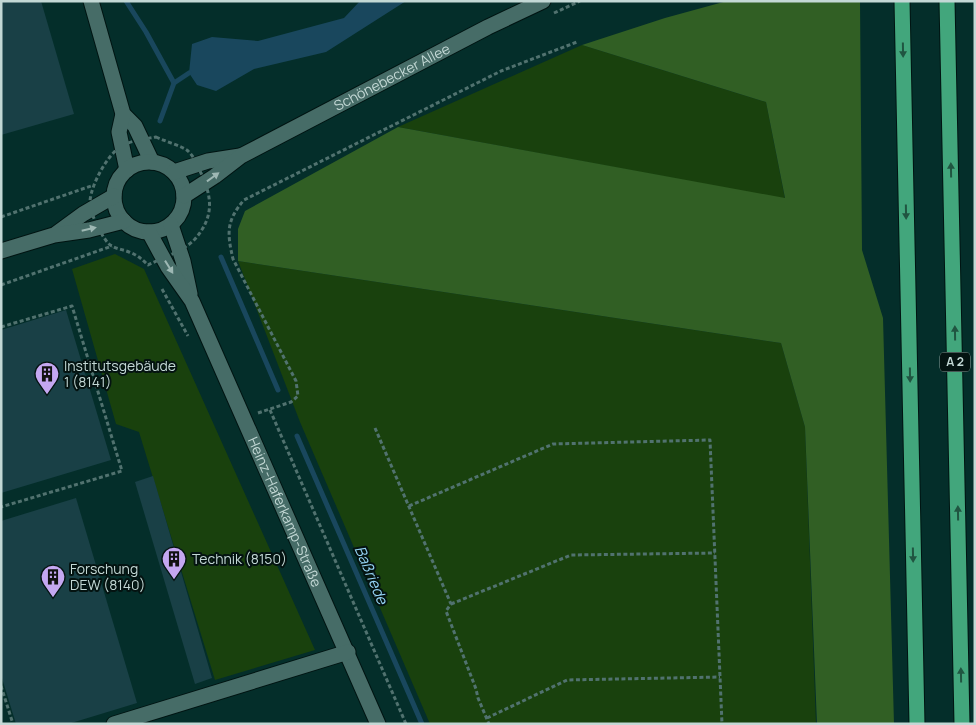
<svg xmlns="http://www.w3.org/2000/svg" width="976" height="725" font-family="Manrope,sans-serif">
	<style>
		.green { fill: #19410d }
		.forest { fill: #315f24 }
		.water { fill: #19475d }
		.lines { fill: none; stroke-linecap: round; stroke-linejoin: round }
		.stream { stroke: #19475d; stroke-width: 5 }
		.building { fill: #194046 }
		.minor-casing { stroke: #001412; stroke-width: 17 }
		.highway-casing { stroke: #001412; stroke-width: 17 }
		.path { stroke: #51726f; stroke-width: 3; stroke-dasharray: 4 2.5; stroke-linecap: butt }
		.minor { stroke: #466c67; stroke-width: 15 }
		.highway { stroke: #42a67c; stroke-width: 15 }
		.oneway { fill: #205541 }
		.oneway2 { fill: #9eb8b4 }
		.labels { text-anchor: middle; stroke-width: 4; stroke-linejoin: round; paint-order: stroke }
		.shield { fill: #041311; stroke: #8a9d9a; stroke-width: 1 }
		.shield-label { font-size: 12px; font-weight: bold; fill: #c3d8d5 }
		.street-label { font-size: 14px; fill: #c3d8d5; stroke: #041311 }
		.poi-label { font-size: 14px; fill: #c3d8d5; stroke: #041311; text-anchor: start }
		.water-label { font-size: 15px; font-style: italic; fill: #95d4f5; stroke: #041311 }
	</style>
	<rect width="100%" height="100%" fill="#042e2a"/>
	<!-- green -->
	<g class="green">
		<path d="M 582,45 L 766,102 L 785,199 L 398,127 Z"/>
		<path d="M 115,254 L 144,269 L 315,650 L 215,680 L 139,432 L 116,424 L 72,269 Z"/>
		<path d="M 238,261 L 781,343 L 805,427 L 816,724 L 430,724 L 300,422 Z"/>
	</g>
	<!-- forest -->
	<path class="forest" d="M 727,1 L 860,1 L 862,250 L 883,318 L 894,724 L 817,724 L 805,427 L 781,343 L 238,261 L 238,229 L 245,211 L 398,127 L 785,198 L 766,102 L 582,45 L 665,18 Z"/>
	<!-- water -->
	<path class="water" d="M 360,1 L 406,1 L 326,52 L 254,69 L 216,91 L 197,85 L 189,73 L 192,44 L 212,37 L 258,41 L 344,18 Z"/>
	<g class="lines">
		<!-- stream -->
		<g class="stream">
			<path d="M 126,1 L 146,32 L 174,83 L 160,121"/>
			<path d="M 174,83 L 189,73"/>
			<path d="M 221,257 L 278,390"/>
			<path d="M 297,436 L 422,724"/>
		</g>
	</g>
	<!-- building -->
	<g class="building">
		<path d="M 1,1 L 41,1 L 74,114 L 1,135 Z"/>
		<path d="M 66,310 L 111,460 L 1,493 L 1,330 Z"/>
		<path d="M 153,476 L 212,678 L 195,684 L 135,482 Z"/>
		<path d="M 76,498 L 137,703 L 68,724 L 16,724 L 1,675 L 1,521 Z"/>
	</g>
	<g class="lines">
		<defs>
			<g id="minor">
				<path d="M 91,1 L 123,114 L 135,126 L 152,162"/>
				<path d="M 123,114 L 119,132 L 127,170"/>
				<circle cx="149" cy="197" r="35"/>
				<path d="M 174,172 L 208,161 L 240,156"/>
				<path id="s1" d="M 184,196 L 215,176 L 241,156 L 488,27 L 543,1"/>
				<path d="M 171,225 L 183,261 L 190,294"/>
				<path id="s2" d="M 149,232 L 168,267 L 192,301 L 378,724"/>
				<path d="M 57,233 L 83,214 L 114,196"/>
				<path d="M 1,251 L 54,235 L 89,230 L 124,221"/>
				<path d="M 114,724 L 348,652"/>
			</g>
			<g id="highway">
				<path d="M 902,1 L 917,724"/>
				<path d="M 947,1 L 962,724"/>
			</g>
		</defs>
		<!-- minor casing -->
		<use href="#minor" class="minor-casing"/>
		<!-- highway casing -->
		<use href="#highway" class="highway-casing"/>
		<!-- path -->
		<g class="path">
			<path d="M 554,13 L 580,1"/>
			<path d="M 156,137 C 164,141 182,146 188,151 C 193,156 198,164 200,171 C 212,196 215,216 195,239 C 184,251 162,258 148,265 C 142,259 137,255 129,252 C 122,249 114,249 108,243 C 101,235 89,212 90,201 C 91,185 108,153 122,146 C 132,140 145,139 156,137 Z"/>
			<path d="M 1,217 L 94,185"/>
			<path d="M 1,285 L 112,246"/>
			<path d="M 162,289 L 188,336"/>
			<path d="M 1,327 L 72,306 L 122,471 L 1,507"/>
			<path d="M 270,410 L 406,724"/>
			<path d="M 258,413 L 291,402 L 298,396 L 296,381 L 233,259 C 227,233 226,221 244,200 L 501,71 L 577,42"/>
			<path d="M 375,428 L 451,604 L 446,611 L 476,689 L 478,698 L 489,724"/>
			<path d="M 409,506 L 553,444 L 710,440 L 722,724"/>
			<path d="M 451,604 L 571,555 L 715,553"/>
			<path d="M 1,686 L 13,724"/>
			<path d="M 487,718 L 567,680 L 720,677"/>
		</g>
		<!-- minor -->
		<use href="#minor" class="minor"/>
		<!-- highway -->
		<use href="#highway" class="highway"/>
	</g>
	<!-- one-way arrows -->
	<defs><path id="oneway-solid" d="M-6-.8H1V-3.2L6.5 0L1 3.2V.8H-6Z" transform="scale(1.25)"/></defs>
	<g class="oneway">
		<use href="#oneway-solid" transform="translate(903 50) rotate(89)"/>
		<use href="#oneway-solid" transform="translate(951 170) rotate(-91)"/>
		<use href="#oneway-solid" transform="translate(906 212) rotate(89)"/>
		<use href="#oneway-solid" transform="translate(955 333) rotate(-91)"/>
		<use href="#oneway-solid" transform="translate(910 375) rotate(89)"/>
		<use href="#oneway-solid" transform="translate(958 513) rotate(-91)"/>
		<use href="#oneway-solid" transform="translate(913 555) rotate(89)"/>
		<use href="#oneway-solid" transform="translate(961 675) rotate(-91)"/>
	</g>
	<g class="oneway2">
		<use href="#oneway-solid" transform="translate(213 177) rotate(-36)"/>
		<use href="#oneway-solid" transform="translate(89 229) rotate(-13)"/>
		<use href="#oneway-solid" transform="translate(169 267) rotate(58)"/>
	</g>
	<!-- icons -->
	<defs>
		<symbol id="building-pin" viewBox="-11 -11 22 30"><path d="M0 17L-7.5 6A9.5 9.5 0 1 1 7.5 6Z" fill="#c4a7f1" stroke="#041311"/><path d="M-4-6H4V6H1V3H-1V6H-4ZM-2.5-4.3h1.7v1.8h-1.7ZM.8-4.3h1.7v1.8H.8ZM-2.5-1h1.7V.8h-1.7ZM.8-1h1.7V.8H.8Z" fill="#111"/></symbol>
	</defs>
	<g fill-rule="evenodd">
		<use href="#building-pin" x="33" y="360" width="28" height="38"/>
		<use href="#building-pin" x="160" y="545" width="28" height="38"/>
		<use href="#building-pin" x="39" y="563" width="28" height="38"/>
	</g>
	<g class="labels">
		<!-- shield labels -->
		<rect class="shield" x="940" y="352.5" width="30" height="19" rx="4"/>
		<g class="shield-label">
			<text x="955" y="366">A 2</text>
		</g>
		<!-- street labels -->
		<g class="street-label">
			<text dy="5" stroke="none"><textPath href="#s1" startOffset="240">Schönebecker Allee</textPath></text>
			<text dy="5" stroke="none"><textPath href="#s2" startOffset="312">Heinz-Haferkamp-Straße</textPath></text>
		</g>
		<!-- poi labels -->
		<g class="poi-label">
			<text x="64" y="371">Institutsgebäude<tspan x="64" dy="16">1 (8141)</tspan></text>
			<text x="192" y="564">Technik (8150)</text>
			<text x="70" y="574">Forschung<tspan x="70" dy="16">DEW (8140)</tspan></text>
		</g>
		<!-- water labels -->
		<g class="water-label">
			<text transform="translate(371 575) rotate(67)" y="5">Baßriede</text>
		</g>
	</g>
	<!-- border -->
	<rect width="976" height="725" fill="none" stroke="#c3d8d5" stroke-width="5"/>
</svg>
